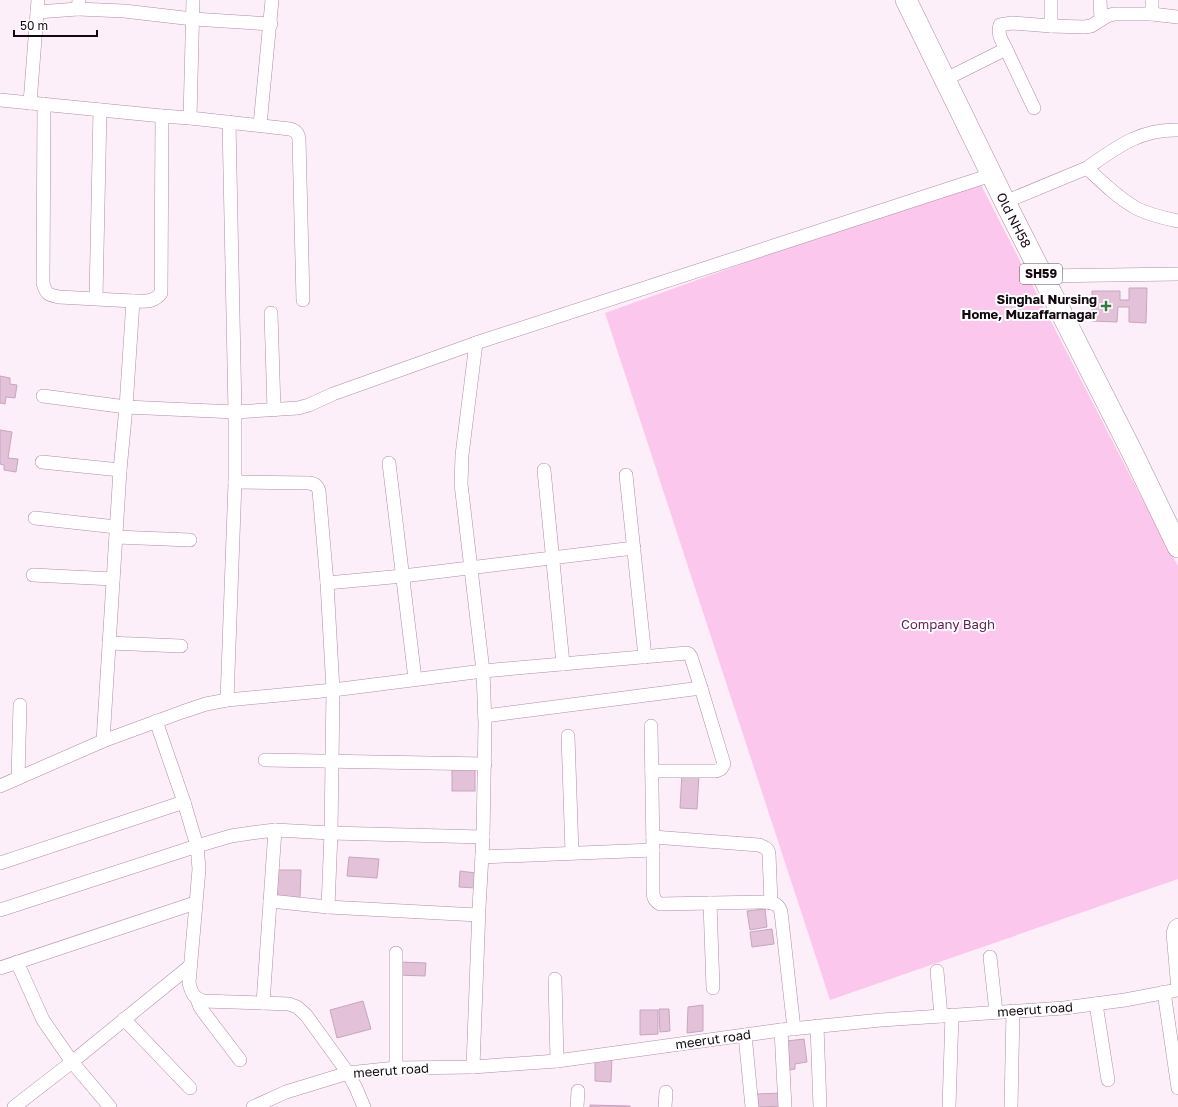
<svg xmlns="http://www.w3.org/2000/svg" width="1178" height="1107" font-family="'Golos Text',sans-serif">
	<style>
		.green { fill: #fcc7ed }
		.building { fill: #e3c2d9; stroke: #c6a6bd }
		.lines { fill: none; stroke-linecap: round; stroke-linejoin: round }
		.street-casing { stroke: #ad8ea4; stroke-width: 14 }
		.primary-casing { stroke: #ad8ea4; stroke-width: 22 }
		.street { stroke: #fff; stroke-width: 13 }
		.primary { stroke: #fff; stroke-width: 21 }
		.poi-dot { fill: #327b48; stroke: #fff; stroke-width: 1.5 }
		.labels { text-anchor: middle; stroke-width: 4; stroke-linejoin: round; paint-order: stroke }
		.shield { fill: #fff; stroke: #5a5358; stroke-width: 1 }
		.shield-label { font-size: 12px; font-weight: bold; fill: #140911 }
		.street-label { font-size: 13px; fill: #140911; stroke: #fff }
		.poi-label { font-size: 13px; font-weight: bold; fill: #140911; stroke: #fff; text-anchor: end }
		.park-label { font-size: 13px; fill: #672159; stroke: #fff }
	</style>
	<rect width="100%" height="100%" fill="#fdeff9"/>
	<!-- green -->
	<path class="green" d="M 978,179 L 1138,491 L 1178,566 L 1178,879 L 830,1000 L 605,313 Z"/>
	<!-- building -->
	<g class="building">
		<path d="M 1129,288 L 1147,288 L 1146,323 L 1129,322 L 1129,307 L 1118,307 L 1117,322 L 1092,321 L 1092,291 L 1120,291 L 1120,300 L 1129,300 Z"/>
		<path d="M 0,376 L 10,378 L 10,384 L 17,385 L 15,398 L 6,397 L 5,404 L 0,403 Z"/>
		<path d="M 0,430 L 12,432 L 8,458 L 18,459 L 16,472 L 4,470 L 4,465 L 0,464 Z"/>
		<rect x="452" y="767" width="23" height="24"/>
		<path d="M 682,773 L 699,774 L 697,809 L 680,808 Z"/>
		<path d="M 349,857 L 379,859 L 377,878 L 347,876 Z"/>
		<path d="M 278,870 L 301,870 L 300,898 L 277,897 Z"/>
		<path d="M 460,871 L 476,873 L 475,888 L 459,887 Z"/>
		<path d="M 765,909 L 767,927 L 750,930 L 747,911 Z"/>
		<path d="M 772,929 L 774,944 L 752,947 L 750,932 Z"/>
		<path d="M 400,962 L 426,963 L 425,976 L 399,975 Z"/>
		<path d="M 363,1001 L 371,1029 L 337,1038 L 330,1010 Z"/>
		<path d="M 703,1005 L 703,1031 L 687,1033 L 688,1007 Z"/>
		<path d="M 659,1009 L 669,1009 L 670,1031 L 660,1032 Z"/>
		<path d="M 640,1010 L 658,1010 L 658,1034 L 640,1035 Z"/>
		<path d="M 804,1039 L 807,1062 L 795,1064 L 795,1069 L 790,1070 L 787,1041 Z"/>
		<path d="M 595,1056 L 612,1056 L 611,1082 L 595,1081 Z"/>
		<path d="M 782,1093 L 783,1106 L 758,1107 L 757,1094 Z"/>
		<path d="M 590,1105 L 630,1106 L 630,1107 L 590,1107 Z"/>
	</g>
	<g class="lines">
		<defs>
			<g id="street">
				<path d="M 79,0 L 78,9 L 124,11 L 193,19 L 271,24"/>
				<path d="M 1100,0 L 1101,19"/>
				<path d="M 37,12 L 78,9"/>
				<path d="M 1152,14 L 1178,17"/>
				<path d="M 1051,26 L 1084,27 L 1091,26 L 1107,16 L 1114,14 L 1152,14 L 1152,0"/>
				<path d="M 1006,49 L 1034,108"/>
				<path d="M 952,76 L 1006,49 C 1002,41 997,34 1000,25 L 1012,23 L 1051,26 L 1051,0"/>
				<path d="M 0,100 L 162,116 L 190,118 L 290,129 C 296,131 298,133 299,139 L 303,300"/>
				<path d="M 30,103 L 38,0"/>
				<path d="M 44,104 L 43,283 C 46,294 48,295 59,297 L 133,301 L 126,407 L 120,470 L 103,741"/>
				<path d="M 190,118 L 193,0"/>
				<path d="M 260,125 L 272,0"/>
				<path d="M 1087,168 C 1117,147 1140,129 1178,130"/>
				<path d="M 1005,202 L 1087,168 C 1102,182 1118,198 1136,208 C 1149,215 1164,218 1178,221"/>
				<path d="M 1042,276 L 1178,274"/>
				<path d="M 96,298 L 100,110"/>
				<path d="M 133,301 C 144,301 154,303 161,293 L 162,116"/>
				<path d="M 271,313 L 274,410"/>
				<path d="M 43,396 L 126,407 L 235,412 L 298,408 L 309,405 L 333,394 L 476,343 L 991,175"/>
				<path d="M 42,462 L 120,470"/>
				<path d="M 389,463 L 415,679"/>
				<path d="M 544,470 L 563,664"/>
				<path d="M 626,475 L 645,657"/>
				<path d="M 235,482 L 309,483 C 315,484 317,485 319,491 L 327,583 L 333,690 L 331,833 L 328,907 L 478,915"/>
				<path d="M 35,518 L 116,527"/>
				<path d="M 116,537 L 190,540"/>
				<path d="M 33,575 L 113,579"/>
				<path d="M 327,583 L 403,576 L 634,548"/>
				<path d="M 109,643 L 181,646"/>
				<path d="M 227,700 L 235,482 L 235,412 L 229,122"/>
				<path d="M 485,716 L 701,688"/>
				<path d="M 156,721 L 184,802 L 197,846 L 199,869 L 189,983 C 192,994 193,997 203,1001 L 289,1004 L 297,1007 L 306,1015 L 348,1073 L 356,1088 L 364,1107"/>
				<path d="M 651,726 L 653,850 L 653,894 C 654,899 655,901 660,904 L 769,902 C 776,904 779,905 781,912 L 794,1029"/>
				<path d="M 568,736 L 572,853"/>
				<path d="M 265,760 L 485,764"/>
				<path d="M 18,778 L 20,705"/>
				<path d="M 0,786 L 103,741 L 182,712 L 206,704 L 227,700 L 333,690 L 483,671 L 687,653 L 689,654 L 691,657 L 701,688 L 724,764 L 721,769 L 716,771 L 652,771"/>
				<path d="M 653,837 L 759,845 C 765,847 768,848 769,854 L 771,903"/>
				<path d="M 482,857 L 653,850"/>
				<path d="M 0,863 L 184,802"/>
				<path d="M 270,901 L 328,907"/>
				<path d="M 710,903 L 713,988"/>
				<path d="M 0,910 L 197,846 L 231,836 L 251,833 L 275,830 L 331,833 L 483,837"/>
				<path d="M 990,957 L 996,1012"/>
				<path d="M 17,962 L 43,1020 L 72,1062 L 110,1107"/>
				<path d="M 0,968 L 195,903"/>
				<path d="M 937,971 L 941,1016"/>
				<path d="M 555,979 L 557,1061"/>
				<path d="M 1164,992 L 1178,1088"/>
				<path d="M 197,999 L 200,1007 L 205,1014 L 240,1060"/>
				<path d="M 263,1003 L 275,830"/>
				<path d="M 1096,1004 L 1108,1080"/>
				<path d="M 124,1019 L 190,1088"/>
				<path d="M 817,1026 L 820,1107"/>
				<path d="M 781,1030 L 785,1107"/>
				<path d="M 745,1035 L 752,1107"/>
				<path d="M 473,1067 L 479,908 L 483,837 L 485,724 L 483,671 L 461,484 L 462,455 L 476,343"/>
				<path d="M 396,1068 L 396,953"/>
				<path d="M 14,1107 L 72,1062 L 190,966"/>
				<path d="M 253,1107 L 286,1092 L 348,1073 L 396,1068 L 473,1067 L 557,1061 L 781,1030 L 881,1020 L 1064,1008 L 1125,1000 L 1178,990 L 1173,933 L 1175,927 L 1178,925"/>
				<path d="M 577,1107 L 578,1091"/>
				<path d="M 665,1107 L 666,1092"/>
				<path d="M 949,1107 L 952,1015"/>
				<path d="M 1011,1107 L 1013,1011"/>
			</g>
			<path id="primary" d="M 906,0 L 1005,202 L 1132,452 L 1178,547"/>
		</defs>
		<!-- street casing -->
		<use href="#street" class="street-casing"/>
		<!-- primary casing -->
		<use href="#primary" class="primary-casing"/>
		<!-- street -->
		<use href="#street" class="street"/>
		<!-- primary -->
		<use href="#primary" class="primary"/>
	</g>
	<!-- markers -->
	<path class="poi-dot" d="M1104 300h4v4h4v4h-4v4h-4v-4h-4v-4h4z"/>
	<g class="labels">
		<!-- shield labels -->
		<rect class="shield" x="1020" y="264" width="42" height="20" rx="3"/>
		<g class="shield-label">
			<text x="1041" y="278">SH59</text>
		</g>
		<!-- street labels -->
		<g class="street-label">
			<text transform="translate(1014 220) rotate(63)" y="5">Old NH58</text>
			<text transform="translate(1035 1009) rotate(-4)" y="5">meerut road</text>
			<text transform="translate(713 1039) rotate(-8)" y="5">meerut road</text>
			<text transform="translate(391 1070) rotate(-4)" y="5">meerut road</text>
		</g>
		<!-- poi labels -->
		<g class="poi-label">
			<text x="1097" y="304">Singhal Nursing<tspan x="1097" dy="15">Home, Muzaffarnagar</tspan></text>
		</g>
		<!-- park labels -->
		<g class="park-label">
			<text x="948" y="629">Company Bagh</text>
		</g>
	</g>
	<!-- scale -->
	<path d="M14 30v6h83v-6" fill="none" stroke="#140911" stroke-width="2"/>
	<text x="20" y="30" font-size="12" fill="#140911" stroke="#ffffff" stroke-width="3" paint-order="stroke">50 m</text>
</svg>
